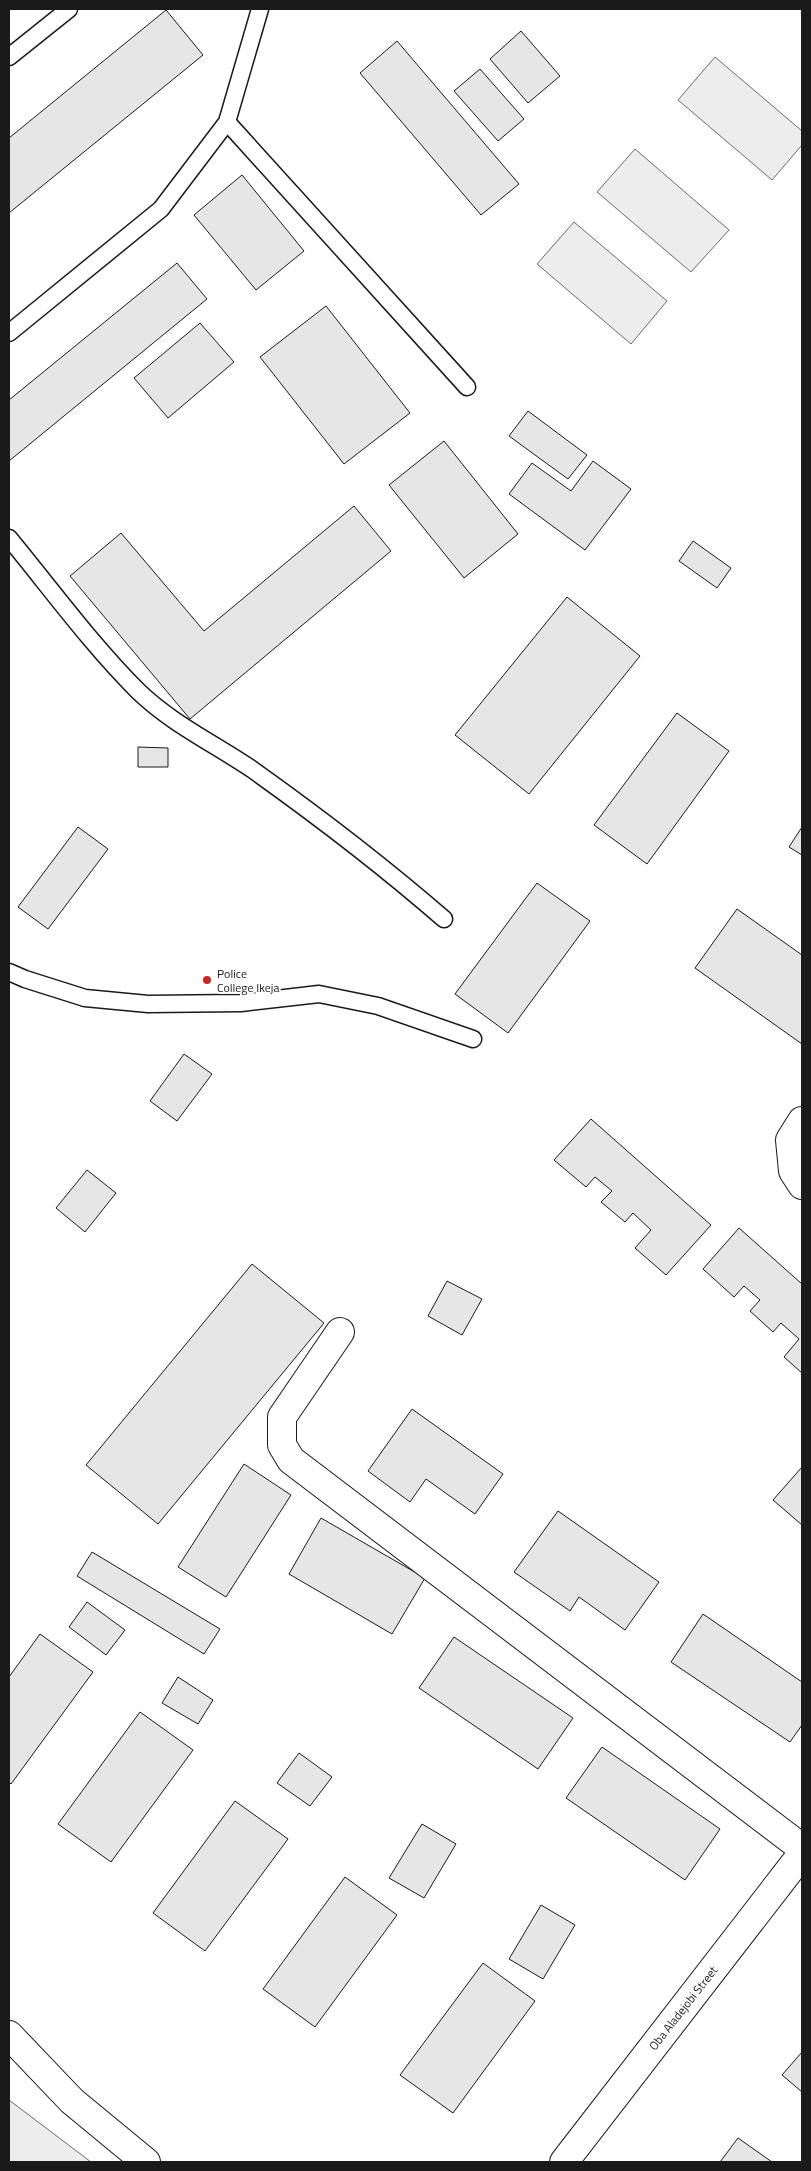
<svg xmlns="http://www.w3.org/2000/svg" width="811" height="2171" viewBox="0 0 811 2171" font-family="'Titillium Web',sans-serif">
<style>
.built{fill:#ededed;stroke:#6a6a6a}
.building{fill:#e6e6e6;stroke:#1a1a1a}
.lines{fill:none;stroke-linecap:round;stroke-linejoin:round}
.service-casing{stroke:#1a1a1a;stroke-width:19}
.minor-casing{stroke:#1a1a1a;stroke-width:30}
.tertiary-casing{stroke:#1a1a1a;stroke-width:30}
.service{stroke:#fff;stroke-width:16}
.minor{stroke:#fff;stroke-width:28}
.tertiary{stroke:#fff;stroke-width:28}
.poi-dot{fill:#c62828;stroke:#fff;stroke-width:2}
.labels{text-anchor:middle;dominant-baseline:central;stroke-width:4;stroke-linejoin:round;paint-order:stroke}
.poi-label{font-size:12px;fill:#1a1a1a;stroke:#fff;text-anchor:start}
.street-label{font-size:12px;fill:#1a1a1a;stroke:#fff}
</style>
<rect width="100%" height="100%" fill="#fff"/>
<path class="built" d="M715,57L802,131V145L772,180L678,100Z
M635,149L729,230L691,272L597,192Z
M574,222L667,301L631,344L537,264Z
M9,2100L91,2162H9Z"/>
<path class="building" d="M166,10L203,55L9,213V138Z
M521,31L560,76L528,103L490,59Z
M397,41L519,184L481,215L360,73Z
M480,69L524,119L498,141L454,91Z
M242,175L304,251L256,290L194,215Z
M177,263L207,299L9,461V400Z
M326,306L410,413L344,464L260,357Z
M200,323L234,362L168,418L134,378Z
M528,411L587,455L568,479L509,436Z
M444,441L518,534L464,578L389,485Z
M593,461L631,489L585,550L509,494L532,463L571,491Z
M354,506L391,551L190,719L70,576L121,533L204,631Z
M693,541L731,568L717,588L679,561Z
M567,597L640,656L529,794L455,735Z
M677,713L729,751L647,864L594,825Z
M138,747L168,748V767H138Z
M78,827L108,849L48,929L18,907Z
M802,827V855L789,847Z
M537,883L590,921L508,1033L455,994Z
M737,909L802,955V1044L695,968Z
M184,1054L212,1074L177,1121L150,1101Z
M591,1119L711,1225L666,1275L635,1248L651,1230L633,1213L625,1222L601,1202L612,1191L595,1177L586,1187L554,1160Z
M87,1170L116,1193L85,1232L56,1208Z
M739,1228L802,1284V1373L784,1357L799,1339L781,1323L773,1332L750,1311L760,1300L744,1286L734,1297L703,1269Z
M252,1264L324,1323L158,1524L86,1465Z
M447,1281L482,1299L462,1335L428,1316Z
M412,1409L503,1474L475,1514L426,1479L410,1502L368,1471Z
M244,1464L291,1495L226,1597L178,1567Z
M802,1467V1525L773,1500Z
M558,1511L659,1582L625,1630L579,1597L570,1611L514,1572Z
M321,1518L425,1578L392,1634L289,1574Z
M92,1552L220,1629L204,1654L77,1576Z
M87,1602L125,1630L106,1655L69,1627Z
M703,1614L802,1682V1725L790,1742L671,1662Z
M40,1634L93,1672L11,1784L9,1782V1677Z
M454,1637L573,1718L538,1769L419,1688Z
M178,1677L213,1700L198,1724L162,1703Z
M140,1712L193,1750L111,1862L58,1824Z
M602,1747L720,1829L685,1880L566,1798Z
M299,1753L332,1777L310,1806L277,1783Z
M235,1801L288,1839L205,1951L153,1913Z
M422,1824L456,1844L424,1898L389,1878Z
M345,1877L397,1915L315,2027L263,1989Z
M541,1905L575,1925L543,1979L509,1959Z
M483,1963L535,2001L453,2113L400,2075Z
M802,2052V2092L782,2075Z
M738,2138L772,2162H720Z"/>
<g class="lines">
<g class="service-casing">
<path id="service" d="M9,57L69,9
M227,122L467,387
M9,333L161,209L227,122L260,9
M9,538C51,589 91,644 138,691C172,724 215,744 253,770C319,817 383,866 444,919
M9,972L25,979L85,998L148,1004L241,1003L319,994L378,1006L473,1039"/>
</g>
<g class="minor-casing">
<path id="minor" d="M802,1121L790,1140L793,1171L802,1185
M340,1332L282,1417V1445L291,1460L802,1848
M564,2162L802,1854"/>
</g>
<g class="tertiary-casing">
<path id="tertiary" d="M9,2035L72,2101L146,2162"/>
</g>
<use href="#service" class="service"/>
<use href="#minor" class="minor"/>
<use href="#tertiary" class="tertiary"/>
</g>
<circle class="poi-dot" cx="207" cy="980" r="5"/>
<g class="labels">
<g class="poi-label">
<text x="217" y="973">Police<tspan x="217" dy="14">College Ikeja</tspan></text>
</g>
<g class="street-label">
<text transform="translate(683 2008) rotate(-52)">Oba Aladejobi Street</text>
</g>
</g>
<rect width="811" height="2171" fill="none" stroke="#1a1a1a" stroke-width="20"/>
</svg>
